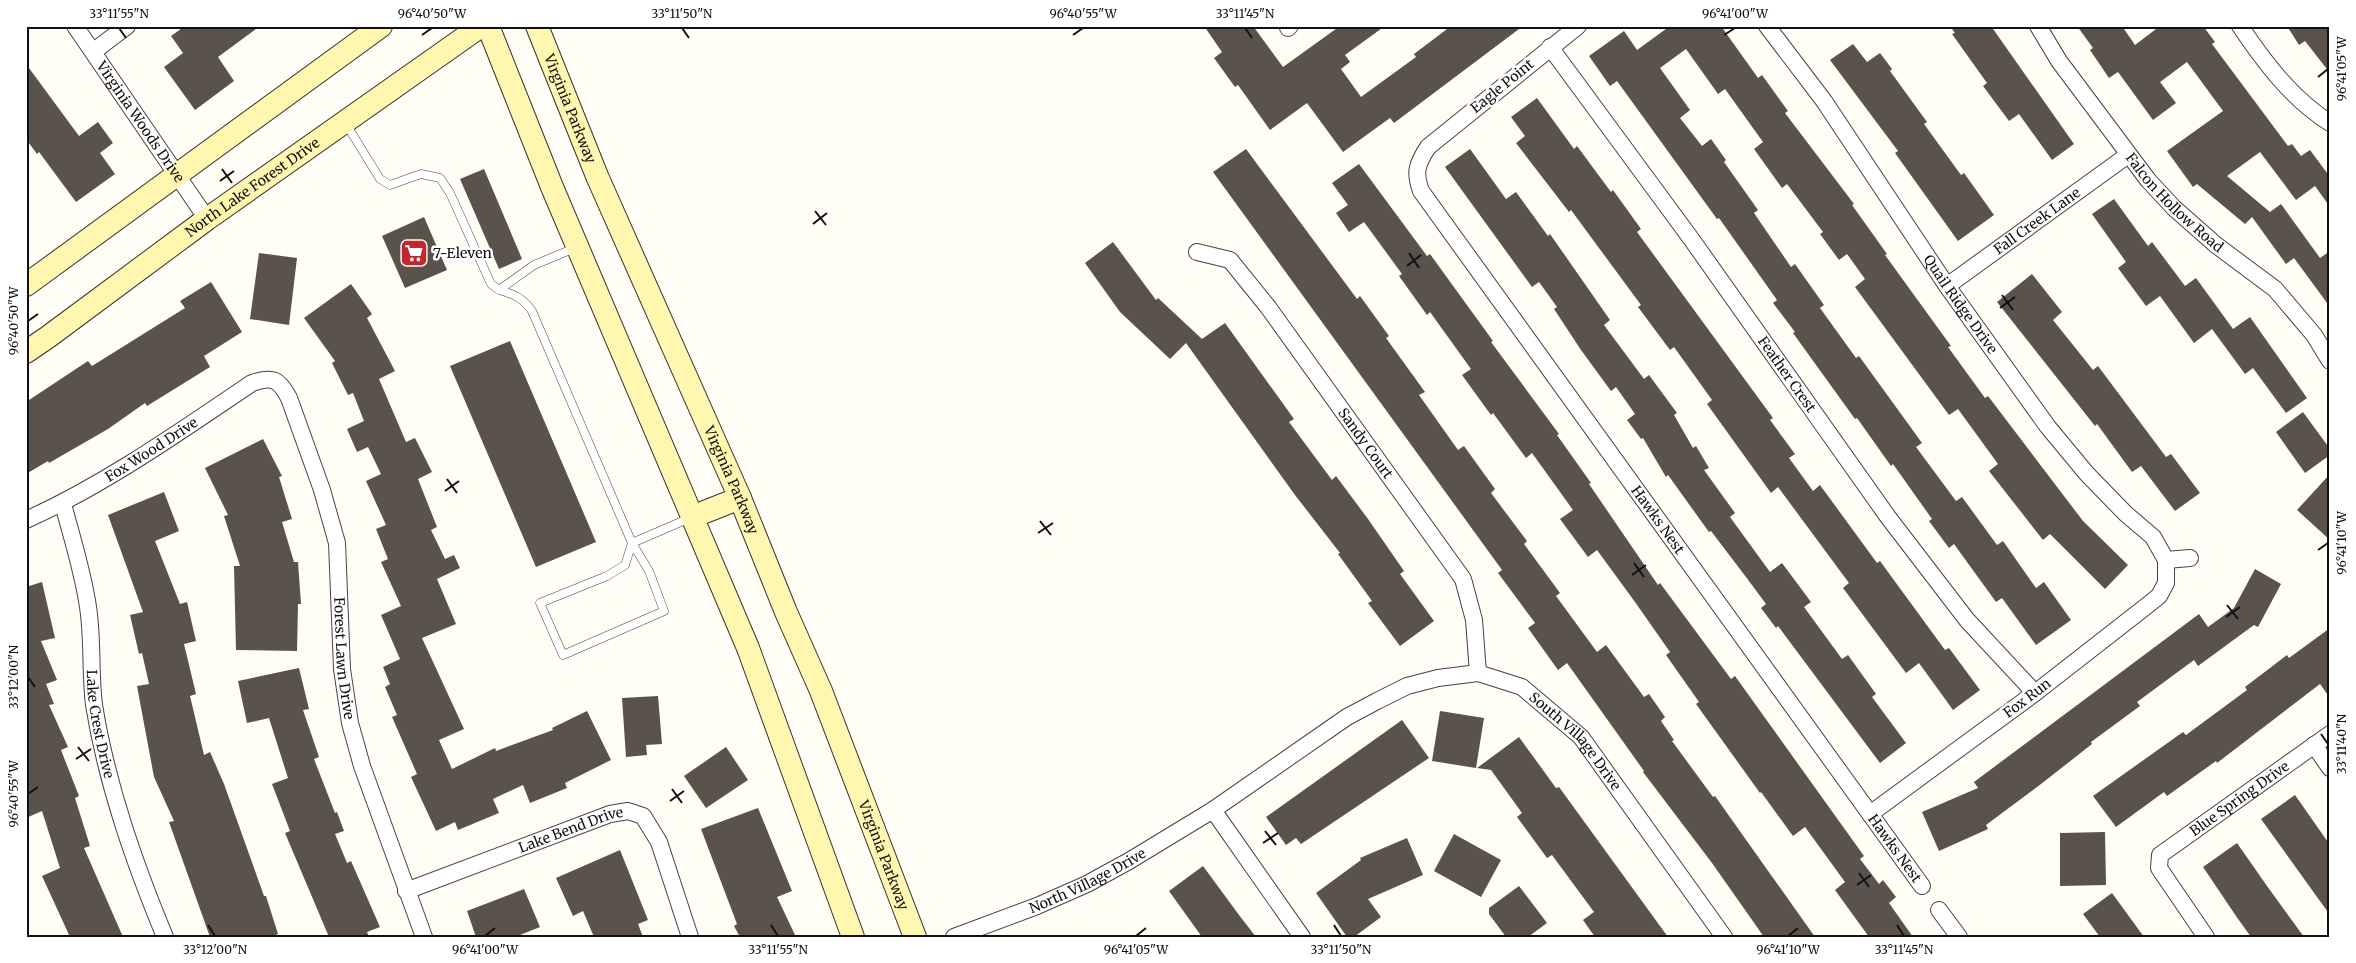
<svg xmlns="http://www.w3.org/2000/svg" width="2356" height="963" viewBox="0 0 2356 963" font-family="Merriweather,serif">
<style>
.building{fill:#5a524d}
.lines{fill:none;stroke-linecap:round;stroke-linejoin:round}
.service-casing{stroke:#444;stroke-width:9}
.minor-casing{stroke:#444;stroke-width:18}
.secondary-casing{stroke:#333;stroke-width:24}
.service{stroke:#fff;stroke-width:8}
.minor{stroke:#fff;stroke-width:16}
.secondary{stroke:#fff6b0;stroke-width:22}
.ticks{fill:none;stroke:#111;stroke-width:2}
.labels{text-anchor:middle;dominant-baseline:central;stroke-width:5;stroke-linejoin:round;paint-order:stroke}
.street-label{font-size:14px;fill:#111;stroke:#fff}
.poi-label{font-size:14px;fill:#111;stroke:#fff;text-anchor:start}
.neatline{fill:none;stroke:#111;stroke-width:2}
.ticks-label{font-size:12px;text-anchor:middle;fill:#111}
</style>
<rect width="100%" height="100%" fill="#fffdf5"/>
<path class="building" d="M185,26H260L218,57L234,81L195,110L164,67L183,53L171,36Z
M1204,26H1253L1283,67L1340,26H1385L1345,55L1350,62L1341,69L1361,97L1416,57L1414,54L1451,26H1523L1394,123L1390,118L1343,152L1307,103L1270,130L1238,85L1235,87L1214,58L1222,52Z
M1670,26H1721L1758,78L1762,75L1788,111L1785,113L1854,204L1852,205L1887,254L1885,255L1951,346L1948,347L1985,398L1988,396L2083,521L2128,565L2105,589L2050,534L2043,540L1989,471L1998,464L1958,409L1949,415L1855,287L1865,279L1847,254L1839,260L1820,234L1823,232L1787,184L1782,188L1754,149L1763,142L1725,89L1718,94L1686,49L1660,68L1690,110L1680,118L1702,146L1711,139L1726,160L1724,162L1758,210L1754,213L1791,267L1795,264L1824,305L1820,308L1856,358L1859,356L1922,443L1916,447L1956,501L1962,497L1997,545L2003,541L2036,588L2044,582L2071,620L2036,645L2002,598L1996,602L1954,544L1949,548L1929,521L1932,519L1893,464L1891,466L1857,418L1855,419L1793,333L1795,332L1773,303L1777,300L1719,218L1717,219L1617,81L1610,86L1589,56L1624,31L1637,50Z
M1950,26H1991L2074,144L2052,160L2019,114L2009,121L1983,86L1987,83L1952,34L1955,33Z
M2077,26H2122L2135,45L2160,26H2203L2215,42L2212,44L2288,146L2292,144L2301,156L2310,150L2330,177V207L2315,186L2296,200L2260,152L2227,176L2270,212L2281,204L2320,258L2330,251V307L2294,258L2286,264L2252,217L2245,224L2197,184L2193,187L2167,151L2223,111L2187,62L2160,82L2176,103L2153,120L2118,72L2109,78L2090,50L2093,48Z
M2287,26H2330V73L2305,41L2299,45Z
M1853,44L1867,62L1880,53L1892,69L1890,71L1927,122L1924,124L1961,175L1964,173L1994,215L1958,241L1895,153L1898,151L1830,60Z
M26,64L79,136L98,122L113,143L100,153L115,174L76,202L39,152L37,154L26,139Z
M1537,98L1574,149L1577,146L1611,192L1613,190L1641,229L1637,232L1773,418L1770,420L1795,454L1789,458L1813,491L1820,485L1877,563L1880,561L1945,650L1949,648L1980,690L1953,710L1919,663L1906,673L1843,588L1849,583L1778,487L1771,493L1707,404L1712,400L1674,347L1670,350L1638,307L1641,305L1571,210L1569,212L1516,143L1525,136L1511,117Z
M1246,149L1357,299L1360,296L1389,336L1386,338L1425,392L1419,395L1458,450L1464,446L1495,489L1491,493L1527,541L1524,544L1560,593L1556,596L1597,652L1606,645L1644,697L1649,694L1665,717L1661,721L1674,740L1672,741L1713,797L1715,796L1815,937H1764L1712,863L1643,772L1644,771L1567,663L1558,670L1528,628L1535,623L1498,573L1502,570L1213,172Z
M1470,149L1506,199L1516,192L1548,236L1550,234L1610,320L1604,325L1644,379L1649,375L1677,413L1674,415L1693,448L1696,446L1709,468L1704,470L1735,513L1730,517L1770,572L1782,563L1811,602L1804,607L1842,659L1848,655L1876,694L1872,697L1906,743L1880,763L1778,626L1776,628L1761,608L1766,604L1746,577L1711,531L1709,532L1668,475L1666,477L1643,438L1641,439L1627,420L1635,414L1616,387L1611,391L1581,350L1554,309L1557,307L1539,282L1532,287L1445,167Z
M1359,164L1427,256L1430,254L1493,341L1491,342L1559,434L1557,435L1591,483L1589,484L1658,585L1660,583L1731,679L1735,676L1864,856L1860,859L1879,884L1883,880L1896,897L1889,903L1913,937H1869L1835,890L1845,882L1805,827L1793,836L1761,792L1760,793L1696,704L1699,702L1666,655L1670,652L1635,602L1597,550L1588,557L1560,519L1573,510L1532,453L1526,458L1493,413L1491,415L1462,375L1471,369L1430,312L1427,315L1399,276L1402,274L1364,222L1349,232L1336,213L1348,205L1332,183Z
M484,169L522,259L499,269L460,179Z
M2114,199L2148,246L2152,242L2185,286L2196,278L2233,329L2250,317L2307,398L2286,413L2253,368L2245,374L2212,329L2194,343L2160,296L2146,306L2118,268L2126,262L2092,214Z
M424,217L447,270L405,288L382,236Z
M1113,242L1156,300L1158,298L1202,339L1225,323L1294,419L1289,422L1332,480L1336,476L1368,519L1404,571L1400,574L1434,621L1400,646L1368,603L1372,601L1338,554L1340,553L1295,495L1186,343L1170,359L1120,312L1085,263Z
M259,253L297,258L289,325L250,319Z
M2032,274L2062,312L2053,320L2093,370L2098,366L2166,457L2171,454L2200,493L2175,511L2141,466L2132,472L2097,424L2095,426L1997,302Z
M211,282L242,332L204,356L210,367L147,406L145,403L108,429L49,463L48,461L26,474V402L88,361L92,366L185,308L180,301Z
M351,284L372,314L367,318L395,371L379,379L406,442L415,438L432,472L418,479L437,527L431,530L445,559L454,555L460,568L437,579L456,624L422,638L464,729L439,740L452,769L495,748L496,751L553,730L552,728L587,711L611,760L565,783L567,788L530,803L523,785L493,799L499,813L458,830L455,822L436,831L411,777L417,774L392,717L397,715L385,687L390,684L383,667L400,659L381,615L401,606L381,562L388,559L376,529L386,525L366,481L381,474L368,447L357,452L347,429L364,421L353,393L348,395L332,363L335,361L304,318Z
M510,341L596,542L536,567L450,366Z
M2303,412L2330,449V455L2305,473L2276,432Z
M263,439L282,476L279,477L292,519L282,522L294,562H298L301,604H298L297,651L236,650L234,566H240L224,516L228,515L205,468Z
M2330,474V540L2297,510Z
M164,492L179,531L155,541L180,604L187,602L196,641L184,644L196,694L190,696L204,755L210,752L224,784L264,896H266L278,934L270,937H210L169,822L174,821L154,777L137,686L149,684L142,653L139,654L130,615L143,612L108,515Z
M2255,569L2281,584L2258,627L2254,625L2198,666L2194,660L2137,702L2140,706L2091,742L2092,744L2041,784L1986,825L1988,829L1939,851L1922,812L1978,788L1974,782L2199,614L2208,627L2234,608Z
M42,582L55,638L41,641L57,680L46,684L54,704L49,705L68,747L61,750L79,796L75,798L90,846L84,848L123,937H70L42,876L60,868L42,811L26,818V587Z
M2330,628V698L2320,684L2217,763L2216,761L2167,796L2164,792L2116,827L2093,796L2183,732L2186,735L2247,690L2245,687L2287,655L2289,658Z
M299,668L309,709L303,710L319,757L314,759L335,813L337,812L344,831L335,834L347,863L351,861L380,927L367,932L369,937H329L285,833L290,831L272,784L288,778L269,718L247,723L238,681Z
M658,696L662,744L646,745L647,755L626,757L622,698Z
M1440,711L1484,718L1476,768L1432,761Z
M1402,720L1429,758L1301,844L1296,838L1286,845L1266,817Z
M1519,737L1556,788L1559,787L1668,937H1595L1583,920L1594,912L1552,855L1547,858L1517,817L1522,813L1491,770L1477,768Z
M726,747L748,780L706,808L684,776Z
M2295,795L2330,845V915L2261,819Z
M758,808L792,891L777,897L796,937H740L734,926L737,924L701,829Z
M2105,832L2106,885L2060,886V833Z
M1454,834L1501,860L1481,897L1434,871Z
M1407,838L1423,875L1368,899L1381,917L1354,937H1347L1316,893L1361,860L1360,858Z
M2237,843L2267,886L2304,937H2251L2236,916L2203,867Z
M620,850L648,920L638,924L643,937H594L583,911L573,916L556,878Z
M1203,866L1239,915L1256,937H1202L1169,891Z
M1519,886L1547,923L1528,937H1506L1489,914V908Z
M524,889L540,927L515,937H476L467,911Z
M2112,893L2144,937H2100L2083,914Z"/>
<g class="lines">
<g class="service-casing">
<path id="service" d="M346,124L380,179L390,185L421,174L440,178L450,193L491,284L499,290L534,265L575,248
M499,290C514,294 524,299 532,311L632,543L649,571L664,611L563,655L540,603L607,576L625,565L632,543
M632,543L690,518"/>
</g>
<g class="minor-casing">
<g id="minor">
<path id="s1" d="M75,26L207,219"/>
<path id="s2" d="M1578,26L1428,147C1417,164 1414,172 1421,191L1922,886"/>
<path id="s3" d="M1767,26L1824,101L1947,286L2048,427L2087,474L2126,514L2153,537L2166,560V583L2159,596L2144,608L2035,693L1870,814"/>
<path id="s4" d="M2038,26L2059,61L2148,180L2174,208L2216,245L2275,289L2314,335L2330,361"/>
<path d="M2240,26C2265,63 2292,99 2330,123"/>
<path d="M1288,28L1290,26"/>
<path id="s5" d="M1550,47L1692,240L1888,517L1967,620L2035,693"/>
<path d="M94,51L127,26"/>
<path id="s6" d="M1197,252L1230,260L1268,307L1463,579L1474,620L1478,673"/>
<path id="s7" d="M1947,286L2128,155"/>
<path id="s8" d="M63,504C72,538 83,572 88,607C93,639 90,673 94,705C107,785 134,862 165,937"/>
<path id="s9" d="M26,520C106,484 179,432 252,383C273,376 279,379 289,398L322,490L337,543L342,669L350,723L362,766L424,937"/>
<path d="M2166,560L2190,558"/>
<path d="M2314,745L2330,768"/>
<path d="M1213,810L1302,937"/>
<path id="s10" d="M406,891L610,814L628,811L643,816L659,842L690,937"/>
<path d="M1939,910L1959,937"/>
<path id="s11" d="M954,937L1037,906L1087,884L1129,861L1213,810L1347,717L1377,701L1407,686L1438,678L1478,673L1522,687L1581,737L1724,937"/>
<path id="s12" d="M2206,937L2159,868L2160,855L2330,734"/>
</g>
</g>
<g class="secondary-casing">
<g id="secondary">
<path d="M488,26L552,187L748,648L853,937"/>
<path id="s13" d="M537,26L597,176L740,498L786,612L821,691L915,937"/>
<path d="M26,285L381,26"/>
<path id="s14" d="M26,352L48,337L207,219L481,26"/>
<path d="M692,517L740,498"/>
</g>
</g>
<use href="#service" class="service"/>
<use href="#minor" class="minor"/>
<use href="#secondary" class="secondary"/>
</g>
<path class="ticks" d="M119,28L126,38M682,28L689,38M1245,28L1252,38M422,35L432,28M1073,35L1083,28M1724,35L1735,28M2318,77L2328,69M222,169L232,183M220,181L234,171M815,211L826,225M813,224L827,213M1409,253L1419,268M1407,266L1421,255M2002,295L2013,310M2000,308L2015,297M28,321L38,314M447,479L457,493M445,491L459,481M1040,521L1051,535M1038,533L1053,523M2318,550L2328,543M1634,563L1644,577M1632,575L1646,565M2227,605L2238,619M2226,617L2240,607M28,677L35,687M2321,734L2328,744M78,747L89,761M76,759L91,749M672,789L682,803M28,794L38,787M670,801L684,791M1265,831L1276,845M1263,843L1278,833M1859,873L1869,887M1857,885L1871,875M208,925L215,936M771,925L778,936M1334,925L1341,936M1897,925L1904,936M485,936L495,928M1136,936L1146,928M1788,936L1798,928"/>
<defs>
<g id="supermarket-square" transform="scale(1.4375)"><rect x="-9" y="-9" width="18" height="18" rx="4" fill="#c4262e" stroke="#fff"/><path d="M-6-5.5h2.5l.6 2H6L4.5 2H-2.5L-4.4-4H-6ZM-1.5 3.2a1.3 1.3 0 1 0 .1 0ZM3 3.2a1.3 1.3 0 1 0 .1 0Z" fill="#fff"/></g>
</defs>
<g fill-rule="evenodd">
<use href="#supermarket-square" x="414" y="253"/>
</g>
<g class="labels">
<g class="street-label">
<text transform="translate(1502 86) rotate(-39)">Eagle Point</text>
<text stroke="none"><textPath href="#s13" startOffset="89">Virginia Parkway</textPath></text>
<text stroke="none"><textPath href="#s1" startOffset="116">Virginia Woods Drive</textPath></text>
<text stroke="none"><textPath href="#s14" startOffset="280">North Lake Forest Drive</textPath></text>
<text stroke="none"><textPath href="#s4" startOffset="224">Falcon Hollow Road</textPath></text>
<text stroke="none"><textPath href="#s7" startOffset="111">Fall Creek Lane</textPath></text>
<text stroke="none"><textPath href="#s3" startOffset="339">Quail Ridge Drive</textPath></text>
<text stroke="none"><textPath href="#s5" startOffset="404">Feather Crest</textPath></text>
<text stroke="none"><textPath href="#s6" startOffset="262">Sandy Court</textPath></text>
<text stroke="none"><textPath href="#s9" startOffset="144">Fox Wood Drive</textPath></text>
<text stroke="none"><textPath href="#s13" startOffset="494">Virginia Parkway</textPath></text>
<text stroke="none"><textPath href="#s2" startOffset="645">Hawks Nest</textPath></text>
<text stroke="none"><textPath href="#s9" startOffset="579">Forest Lawn Drive</textPath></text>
<text transform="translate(2027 698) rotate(-37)">Fox Run</text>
<text stroke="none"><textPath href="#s8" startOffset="224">Lake Crest Drive</textPath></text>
<text stroke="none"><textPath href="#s11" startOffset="715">South Village Drive</textPath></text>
<text stroke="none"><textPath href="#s12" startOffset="194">Blue Spring Drive</textPath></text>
<text stroke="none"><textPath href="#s10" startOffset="176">Lake Bend Drive</textPath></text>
<text stroke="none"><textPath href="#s2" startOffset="1050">Hawks Nest</textPath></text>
<text stroke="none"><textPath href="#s13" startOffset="899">Virginia Parkway</textPath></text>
<text stroke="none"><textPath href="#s11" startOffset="145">North Village Drive</textPath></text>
</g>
<g class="poi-label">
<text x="433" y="253">7-Eleven</text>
</g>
</g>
<rect width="2356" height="963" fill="none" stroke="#ffffff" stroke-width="55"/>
<rect x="28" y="28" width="2300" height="908" class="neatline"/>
<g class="ticks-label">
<text x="119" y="18">33°11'55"N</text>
<text x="432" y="18">96°40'50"W</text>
<text x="682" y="18">33°11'50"N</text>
<text x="1083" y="18">96°40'55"W</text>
<text x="1245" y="18">33°11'45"N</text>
<text x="1735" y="18">96°41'00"W</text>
<text transform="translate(2342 69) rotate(-90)" y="4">96°41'05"W</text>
<text transform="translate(14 321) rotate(-90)" y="4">96°40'50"W</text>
<text transform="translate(2342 543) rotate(-90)" y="4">96°41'10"W</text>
<text transform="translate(14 677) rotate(-90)" y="4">33°12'00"N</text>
<text transform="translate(2342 744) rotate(-90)" y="4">33°11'40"N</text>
<text transform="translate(14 794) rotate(-90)" y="4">96°40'55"W</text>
<text x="215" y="954">33°12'00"N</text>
<text x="485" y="954">96°41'00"W</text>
<text x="778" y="954">33°11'55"N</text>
<text x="1136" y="954">96°41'05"W</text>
<text x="1341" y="954">33°11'50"N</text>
<text x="1788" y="954">96°41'10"W</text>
<text x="1904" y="954">33°11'45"N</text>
</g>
</svg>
